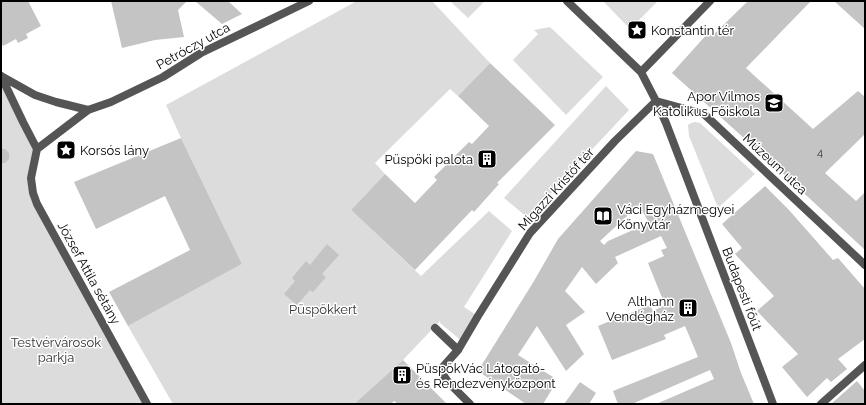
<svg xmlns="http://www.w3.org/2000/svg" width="866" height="405" viewBox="0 0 866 405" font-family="Raleway,sans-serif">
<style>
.green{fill:#dcdcdc}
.building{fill:#c4c4c4;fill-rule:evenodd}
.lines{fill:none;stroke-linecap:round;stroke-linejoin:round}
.service{stroke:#555;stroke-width:8}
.minor{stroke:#555;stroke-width:8}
.labels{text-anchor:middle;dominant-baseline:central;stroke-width:3;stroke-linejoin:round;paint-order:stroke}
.number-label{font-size:11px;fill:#313131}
.poi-label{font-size:13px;fill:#000;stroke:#fff;text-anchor:start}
.street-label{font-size:13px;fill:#000;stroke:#fff}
.park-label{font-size:13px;fill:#333;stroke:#fff}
</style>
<rect width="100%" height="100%" fill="#fff"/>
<path class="green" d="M357,1H432L490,63L458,96L450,89L375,163L385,174L351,210L421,276L489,211L512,231L464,307L478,316L463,342L440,323V321L403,360L354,404H173L128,326L242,264L181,138L166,105Z
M450,1H485L468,18Z
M603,1H658L630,29Z
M550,27L603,77L566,115L513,60L538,34L534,30Z
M1,76L37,149L33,193L147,404H1Z
M606,86L629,110L528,218L504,198Z
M695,122L700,123L755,174L718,208L689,136L688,125L691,123Z"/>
<path class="building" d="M1,1H28L41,26L26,34L28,38L18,43L16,39L3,46L1,42Z
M111,1H187L178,10L184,37L155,40L122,48Z
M195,1H228L242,14L222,24Z
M748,1H811L746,68L813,129L858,91L865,97V134L825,173L856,201L865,192V250L778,169L672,73L708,33L712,36Z
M834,1H865V29Z
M490,63L555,125L497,183L499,184L474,212L472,210L415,270L351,210L385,174L415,203L437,180L434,177L469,142L472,144L489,126L458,96Z
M181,138L242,264L128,326L109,292L190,250L165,196L96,229L74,182Z
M1,149H5L9,153V159L5,163H1Z
M636,151L653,154L731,343L741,373L754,404H656L714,379L710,370L632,404H618L613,391L698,357L685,326L664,335L666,339L612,360L598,326L650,305L653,311L665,305L648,263L664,256L661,250L667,248L661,236L615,257L618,263L596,284L582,267L565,291L585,312L566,325L584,354L566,371L537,326L518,355L553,377L549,384L554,386L543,404H526L478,371L534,281L558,239ZM639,205L649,223L608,241L604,245L600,241Z
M765,186L789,210L833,260L838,258L865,289V339L838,359L847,369L831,382L827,378L807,397L782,367L798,354L757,311L774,296L735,254L742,248L722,224Z
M327,244L339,255L322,274L326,277L313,292L310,290L297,305L284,294L295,281L292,278L306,261L310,265Z
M403,360L447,404H398L394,401L391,404H354Z
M857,381L865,391V404H831Z
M580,382L596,393L589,404H564Z"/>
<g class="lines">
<path class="service" d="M435,328L458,350"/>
<path class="minor" d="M567,1L641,72L656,101L666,123L773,404
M641,72L710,1
M1,76L35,95L56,102L88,110
M1,76L23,122L37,149
M37,149L88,110L111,102L163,77L201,53L309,1
M37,149L31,178L33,193L37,204L147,404
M470,404L449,383L444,376L442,368L458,350L478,316L530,233L615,141L656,101L704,114L865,265
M821,404L865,365"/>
</g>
<defs>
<g id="sight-square" transform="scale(1)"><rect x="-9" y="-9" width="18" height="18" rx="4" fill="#000" stroke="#fff"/><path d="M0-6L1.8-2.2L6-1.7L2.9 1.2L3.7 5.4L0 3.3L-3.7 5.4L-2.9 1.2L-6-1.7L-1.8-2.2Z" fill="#fff"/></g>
<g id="university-square" transform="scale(1)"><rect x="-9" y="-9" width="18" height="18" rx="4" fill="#000" stroke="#fff"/><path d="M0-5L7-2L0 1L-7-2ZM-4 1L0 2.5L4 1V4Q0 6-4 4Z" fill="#fff"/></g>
<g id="building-square" transform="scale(1)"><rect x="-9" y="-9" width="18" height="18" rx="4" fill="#000" stroke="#fff"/><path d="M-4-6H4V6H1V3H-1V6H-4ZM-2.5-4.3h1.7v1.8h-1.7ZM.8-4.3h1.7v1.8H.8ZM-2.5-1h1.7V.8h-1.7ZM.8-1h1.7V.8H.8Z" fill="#fff"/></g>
<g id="library-square" transform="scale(1)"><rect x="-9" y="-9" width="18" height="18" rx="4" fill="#000" stroke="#fff"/><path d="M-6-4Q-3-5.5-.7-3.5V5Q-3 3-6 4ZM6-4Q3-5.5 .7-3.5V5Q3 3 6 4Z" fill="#fff"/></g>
</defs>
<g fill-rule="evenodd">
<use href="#sight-square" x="637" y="30"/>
<use href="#university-square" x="774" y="103"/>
<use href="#sight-square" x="66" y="150"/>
<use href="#building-square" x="487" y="159"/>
<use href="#library-square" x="603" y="216"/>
<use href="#building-square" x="688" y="308"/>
<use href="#building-square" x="402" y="375"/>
</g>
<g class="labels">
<g class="number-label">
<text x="820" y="152">4</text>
</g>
<g class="poi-label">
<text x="651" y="30">Konstantin tér</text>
<text x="760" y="96" text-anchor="end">Apor Vilmos<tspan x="760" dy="15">Katolikus Főiskola</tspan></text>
<text x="80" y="150">Korsós lány</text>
<text x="473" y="159" text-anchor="end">Püspöki palota</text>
<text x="617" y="209">Váci Egyházmegyei<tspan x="617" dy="15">Könyvtár</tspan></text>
<text x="674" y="301" text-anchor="end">Althann<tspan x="674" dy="15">Vendégház</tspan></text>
<text x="416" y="368">PüspökVác Látogató-<tspan x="416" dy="15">és Rendezvényközpont</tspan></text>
</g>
<g class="street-label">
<text transform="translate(193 46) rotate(-29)">Petróczy utca</text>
<text transform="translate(775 164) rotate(43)">Múzeum utca</text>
<text transform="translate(556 189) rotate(-48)">Migazzi Kristóf tér</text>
<text transform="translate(89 273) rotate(61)">József Attila sétány</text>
<text transform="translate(742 289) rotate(69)">Budapesti főút</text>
</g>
<g class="park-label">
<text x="323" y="309">Püspökkert</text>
<text x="56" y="342">Testvérvárosok<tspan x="56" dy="15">parkja</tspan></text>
</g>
</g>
<rect width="866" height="405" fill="none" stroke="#000000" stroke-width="4"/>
</svg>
